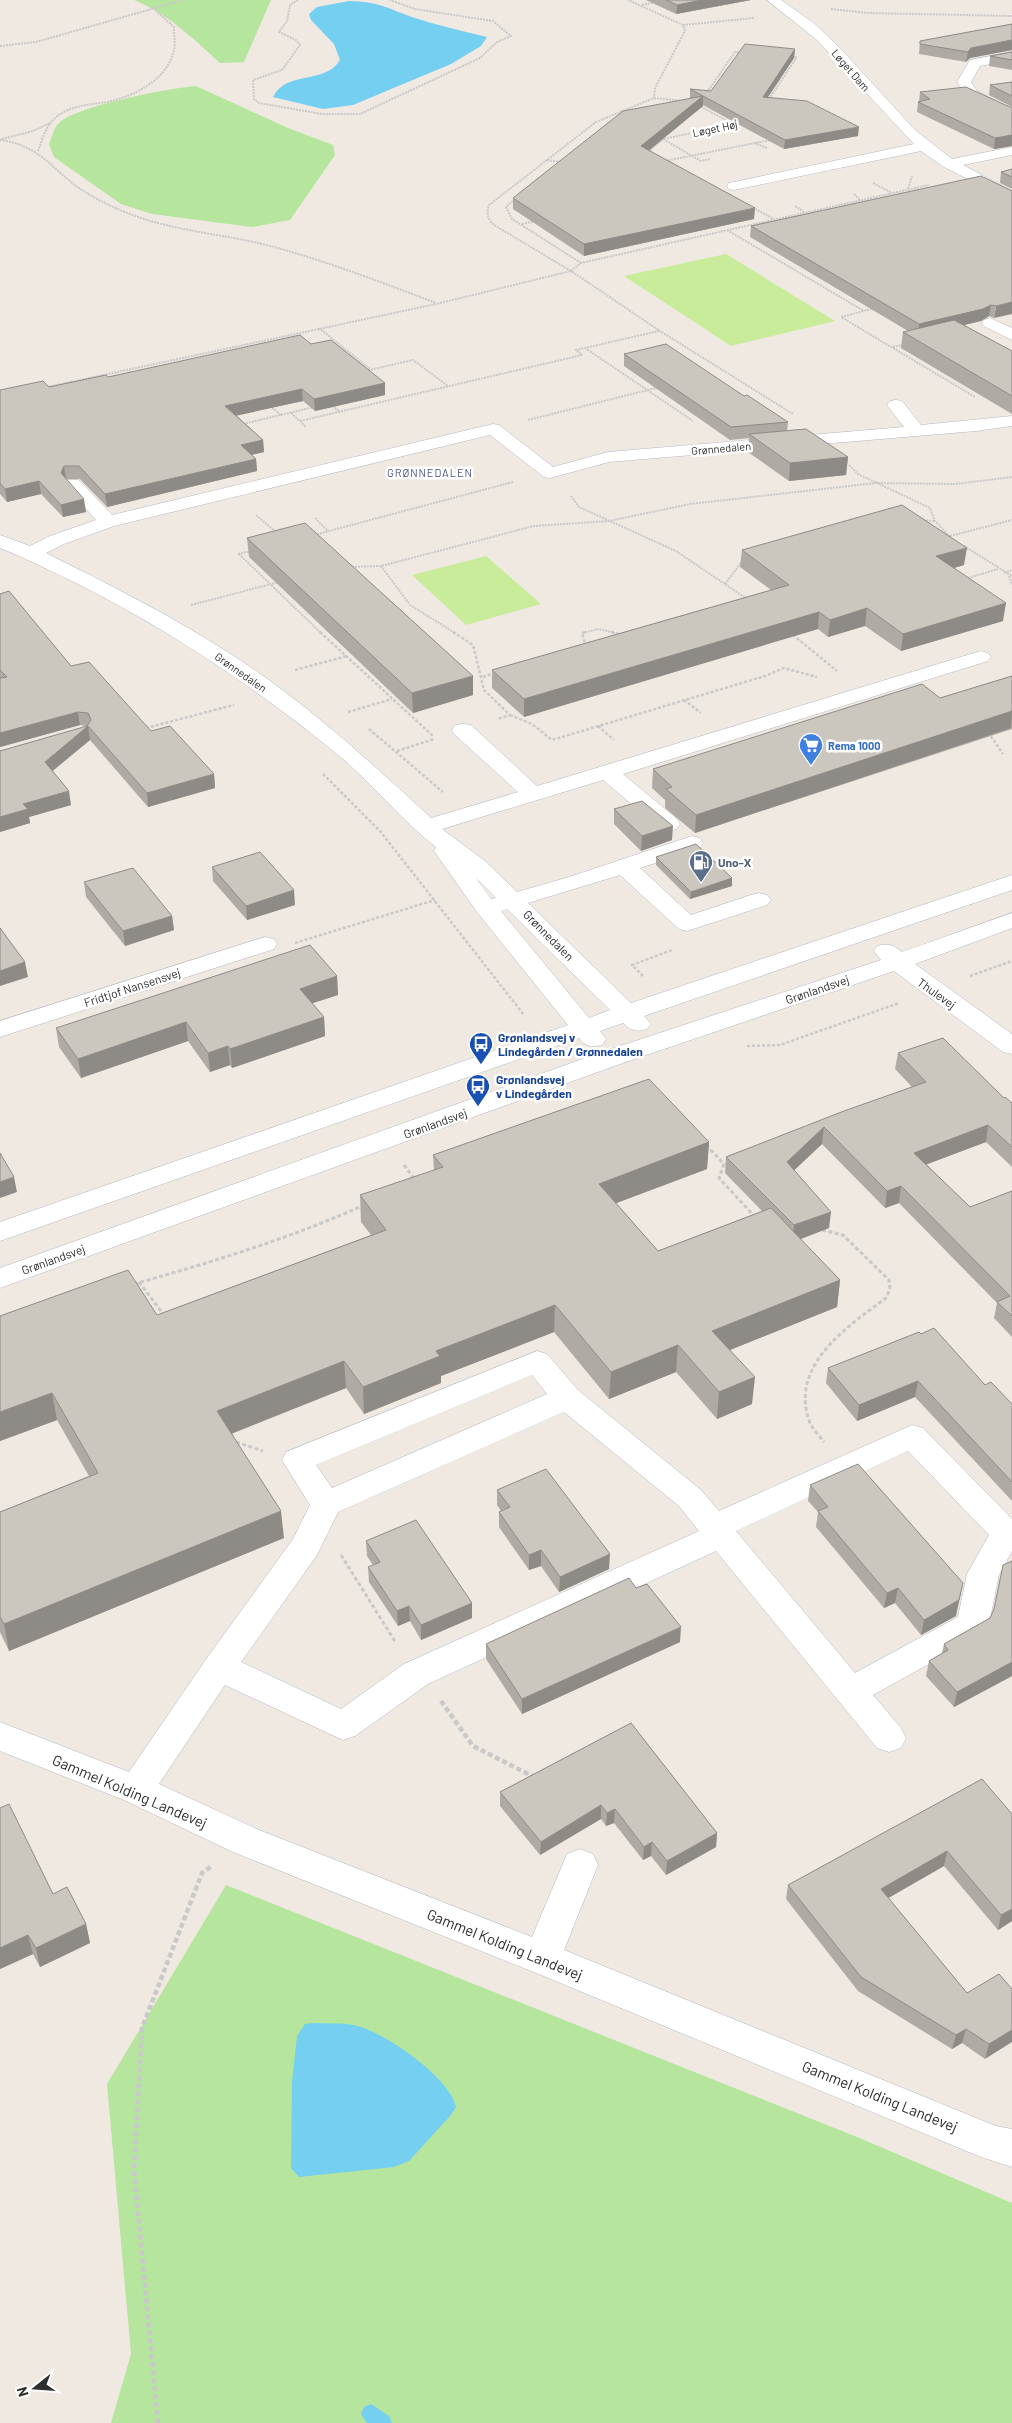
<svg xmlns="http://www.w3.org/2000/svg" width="1012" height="2423" viewBox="0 0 1012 2423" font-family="Barlow,sans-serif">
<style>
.green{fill:#b6e59e}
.pitch{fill:#c9ec9a}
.water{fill:#75cff0}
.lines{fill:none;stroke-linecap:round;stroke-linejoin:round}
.stream{fill:#75cff0;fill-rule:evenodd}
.minor-casing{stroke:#b4b7c1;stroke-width:1}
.path-far3{stroke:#c9c9c9;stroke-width:2;stroke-dasharray:2 1;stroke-linecap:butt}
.path-far2{stroke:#c9c9c9;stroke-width:2.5;stroke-dasharray:3 2;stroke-linecap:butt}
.path-far1{stroke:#c9c9c9;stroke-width:3;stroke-dasharray:4 2.5;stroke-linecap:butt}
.path{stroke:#c9c9c9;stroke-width:4.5;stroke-dasharray:5 3;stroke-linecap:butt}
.minor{fill:#fff;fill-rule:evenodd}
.wall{fill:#afaba4}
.shaded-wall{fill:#8e8b86}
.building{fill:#cbc7bf;stroke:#8e8b86}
.labels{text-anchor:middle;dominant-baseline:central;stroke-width:5;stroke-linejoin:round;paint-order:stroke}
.far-street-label{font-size:11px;fill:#2e2e2e;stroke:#fff}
.far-neighbourhood-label{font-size:11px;letter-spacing:1px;fill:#4d5680;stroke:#fff}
.far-shop-label{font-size:11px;font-weight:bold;fill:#366cbe;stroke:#fff;text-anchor:start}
.service-label{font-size:12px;font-weight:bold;fill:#4e5e75;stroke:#fff;text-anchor:start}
.street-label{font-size:12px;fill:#2e2e2e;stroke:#fff}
.transit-label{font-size:12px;font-weight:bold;fill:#164399;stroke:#fff;text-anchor:start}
.near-street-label{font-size:15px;fill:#2e2e2e;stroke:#fff}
</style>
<rect width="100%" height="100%" fill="#efe9e1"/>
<path class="green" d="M134,0H271L244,62L220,63C195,40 167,13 134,0Z
M196,86L288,128L333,145L335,155L290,220L252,227L152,214L121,204L54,157L49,144C52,138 54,127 59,123C76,106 170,88 196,86Z
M226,1885L857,2137L1012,2203V2423H111L131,2354L107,2084Z"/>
<path class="pitch" d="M726,254L835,321L731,346L624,276Z
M486,556L541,604L466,625L412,575Z"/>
<path class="water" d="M349,1C379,2 385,7 412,17C436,25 462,31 487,37L481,46L451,64L353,105L323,109L273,97C286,70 325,85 340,60L334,44L311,20L309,14L317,7Z
M314,2023C329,2024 348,2022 361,2027C389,2036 450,2078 456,2107L451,2115L409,2161L394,2167L299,2177L291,2168L292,2082L297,2036L305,2024Z"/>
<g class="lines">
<path class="stream" d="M371,2404L389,2416L392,2423H367L361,2414L364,2407Z"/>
<g class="minor-casing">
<path id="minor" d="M767,0H781L815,24L840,48L915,130L952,159L1012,147V155L963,165L1012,191V201L944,167L921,151L734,190L729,189L727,186L729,183L734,182L914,144L817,40Z
M1012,52V60L980,66L971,82L977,91L1012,109V118L967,97L957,82L970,60Z
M990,318L1012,328V340L984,326L982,323L984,320Z
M896,400L902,401L921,425L1012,416V426L976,431L609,462L550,478L544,477L490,435L114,526L64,544L46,553C108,584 170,615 229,653C303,700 367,759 431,818L518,792L455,735L452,730L455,725L463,724L471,725L537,786L974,653L981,651L988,653L991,657L988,661L623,774L677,819L680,824L677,829L669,831L661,829L603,780L442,829L485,861L517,892L569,877L692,836L700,838L703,843L700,848L640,868L691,915L751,895L759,893L767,895L771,900L767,905L687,931L679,929L620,875L528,903L631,1003L1012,875V890L644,1016L651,1024L647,1029C636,1032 631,1031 623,1023L600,1031L606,1039L602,1045C591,1047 586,1047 579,1038L0,1241V1222L568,1025L477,912L434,851L436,847C402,821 375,787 343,759C262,692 176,634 82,586C55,573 28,559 0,548V535L30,546L50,536L96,520L64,484L67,480H79L112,515L493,424L499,425L553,467L608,452L904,427L887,405L890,401ZM476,878L496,898L491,899ZM507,909L610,1010L589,1018L501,911Z
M1012,913V928L915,964L1012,1034V1054L1003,1052L894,971L620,1064L0,1288V1268L602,1052L881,960L874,951L877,946C888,943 894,945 902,952Z
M265,937L274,939L277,944L274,949L0,1037V1021Z
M537,1351L547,1354L578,1390L701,1490L719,1511L912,1425L923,1428L1012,1519V1551L999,1575L989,1624L985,1633L873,1695L901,1728L906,1738L901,1748L889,1752L877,1748L716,1551L428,1684L355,1736L343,1740L225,1685L159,1784L259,1830L532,1937L567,1854L580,1849L593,1854L598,1865L564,1950L996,2126L1012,2129V2167L981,2157L529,1970L233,1852L124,1800L0,1751V1722L129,1772L207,1658L293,1539L310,1505L282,1460L286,1452ZM532,1375L547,1394L332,1488L316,1465ZM564,1412L679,1506L699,1531L404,1664L341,1709L241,1662L317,1555L338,1512ZM908,1451L989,1535L967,1574L958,1617L855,1673L736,1531Z"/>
</g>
<path class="path-far3" d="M298,0L290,5L287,21L279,32L296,40L300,45L282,70L253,80L254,99L259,103L322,114H360L480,58L497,42L511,36L493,21L415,9L390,0
M642,5L655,2
M831,9L868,13L1012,16
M683,25L754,18
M0,46L36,42L183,0
M705,95L735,52L742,53
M654,98L683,101
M769,99L797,57H790
M698,105L735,125
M2,139L33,131L50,123
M663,139L701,161L710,159
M0,140C37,145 49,165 76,186C93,198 112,207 130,214C176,232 227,234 274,247C329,262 383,283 436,303
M754,143L767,148
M38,151C42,141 45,128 53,120C68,105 88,105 107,102C132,97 165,81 173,54C176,46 174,36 174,27L155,10L157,7
M648,152L663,139L741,123
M547,160L561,162
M665,161L770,140
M873,183L892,193
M908,189L912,176
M854,194L860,200
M515,199L506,207L512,219L581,263
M795,206L804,212
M755,209L774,219
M522,224L536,221
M727,230L864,311
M875,308L841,317L975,397
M319,328L370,369
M893,347L906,344
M585,348L693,421
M365,371L413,360L448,386
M47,387L436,304L571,271L494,225C488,219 486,214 489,205L596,122L654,98L655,88L685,31L683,25L628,0
M330,404L340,412
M270,406L281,415
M291,413L306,427
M793,414L660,331L571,271L581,263L929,185
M528,420L660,387
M300,421L582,355L576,350L659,331
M243,424L314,407
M849,465L858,474L930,508L935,521L950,537
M571,496L579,507L676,551L747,599
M256,515L278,534
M315,518L328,531
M920,520L935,521
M314,535L513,482
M950,536L1012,520
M964,546L1012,576
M238,554L252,551
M239,554L321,633
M381,566L410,605L455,633
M349,567L381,566L534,526L609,521L690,504L876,483L955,484L1012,477
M1004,573L1012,570
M1009,576L1012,585
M965,579L998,569
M725,584L743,560
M191,605L279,582
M582,633L599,629L615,633"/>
<path class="path-far2" d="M320,632L433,736
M453,632L473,645L484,690L510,715L497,719
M611,632L622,635
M793,635L837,671
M586,647L582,633L586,632
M295,670L347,656
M483,677L494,673
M684,700L701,713
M348,712L392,699
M510,715L532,724L552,740L765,676L784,668L817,677
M598,726L614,740
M146,728L234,705
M369,729L443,792
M988,732L1003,754
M397,751L434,739
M323,774L380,831L524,1015
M295,943L435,900
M643,976L632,965L672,950
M970,976L1012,961
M747,1046L780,1045L899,1003"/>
<path class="path-far1" d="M706,1145L724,1164L719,1178L755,1217
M404,1165L415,1180
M822,1230L843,1235L889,1280L890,1289L886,1298C847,1327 788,1366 810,1423C813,1430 820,1436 824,1442
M139,1282L164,1315
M134,1284C212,1262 288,1239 362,1206
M236,1442L263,1451
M341,1555L396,1643"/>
<path class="path" d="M441,1701L473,1746L534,1777
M158,2423L134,2170L142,2028L202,1873L212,1866"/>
<use href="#minor" class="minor"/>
</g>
<path class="wall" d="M646,0H751L676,14Z
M1012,24V50L970,58L966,62L919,54L920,41Z
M795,49L794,58L768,97L858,136L784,149L703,105V106L649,150L754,219L584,256L513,209V198L690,98V89L711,91Z
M1012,52V70L989,66L990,56Z
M1012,82V107L989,95L990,85Z
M920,92L1012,109V146L994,149L917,112L918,102H919Z
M1012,169V189L1000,183L1001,172Z
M1012,191L994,318L989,316L981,321L964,325L1012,351V414L901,348L903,332L908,331L750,237L751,226Z
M311,344L385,383V395L315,411L303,401L236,415L263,440L264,452L252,455L256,459L257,471L107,507L80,479H66L86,512L63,517L41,494L7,502L0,494V390L49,387Z
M624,354L744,396L788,422L787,431L848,457L846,475L789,481L748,452L749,438L730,440L624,366Z
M247,538L473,695L413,713L249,557Z
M742,550L964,565L953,568L1003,621L901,651L865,626L828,637L818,629L524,717L492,688V670L771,590L740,567Z
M0,594L71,666L151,731L214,774L215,788L148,807L90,740L53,771L71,805L29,817L30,823L0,832L86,726L80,725L0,747Z
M1012,676V729L695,833L665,808V800L652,788L653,769L940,698Z
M614,809L672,840L641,851L614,824Z
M656,857L732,878V886L690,899L656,865Z
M212,867L295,905L247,920L213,881Z
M84,882L172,916L174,930L125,946L86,897Z
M337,976L338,995L312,1003L324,1017L325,1036L232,1068L230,1065L210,1072L188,1041L81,1078L59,1047L56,1028Z
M898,1053L1004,1098L1012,1103V1167L986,1142L926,1164L970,1207L1012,1191V1337L994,1318L997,1303L899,1203L885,1208L822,1144L794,1170L829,1228L800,1239L840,1280L837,1307L730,1350L752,1404L717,1419L676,1372L609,1399L554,1332L441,1376V1383L364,1414L346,1388L232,1433L284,1538L9,1651L0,1632V1512L89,1476L57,1420L0,1441V1316L157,1315L371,1235L361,1222L360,1195L434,1171L433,1155L709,1142L707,1169L616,1203L658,1251L762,1211L725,1173L726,1157L912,1087L895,1069Z
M828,1368L985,1385L1012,1404V1501L915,1397L857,1421L826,1383Z
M810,1485L956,1616L921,1635L895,1603L884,1608L816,1527L818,1512L808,1501Z
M497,1490L609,1569L559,1592L541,1566L529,1570L499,1527V1512L501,1511L497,1505Z
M366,1541L472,1618L421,1640L410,1621L398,1626L369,1582L368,1567L373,1565L367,1556Z
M994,1610L1012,1676L954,1707L926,1676L929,1661L942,1653L944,1644L990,1618Z
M680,1642L522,1714L486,1659V1644Z
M631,1723L717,1833L716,1847L666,1875L651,1856L643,1860L614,1823L606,1826L601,1819L540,1855L500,1806V1792Z
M0,1808L53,1894L86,1924L90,1943L40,1967L33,1954L0,1969Z
M1012,1814V1921L998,1930L944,1866L888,1898L967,1993L1012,1989L985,2059L962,2043L952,2049L858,1991L786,1899L788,1885Z"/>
<path class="shaded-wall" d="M702,0H751L676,14L677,5Z
M1012,40V50L970,58L966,62L968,52L971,48Z
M795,49L794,58L762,106L763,97Z
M703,96V106L641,157V146Z
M859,127L858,136L784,149L785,140Z
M1012,135V146L994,149L995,138Z
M755,208L754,219L584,256V244Z
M1012,302V314L994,318L996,306Z
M991,305L989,316L981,321L918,336L919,324Z
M385,383V395L315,411L314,399Z
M302,389L303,401L226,418L225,406Z
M263,440L264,452L242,457L241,445Z
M848,457L846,475L789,481L790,463Z
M256,459L257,471L107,507L105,494Z
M64,466L66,479L61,473Z
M39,481L41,494L7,502L5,489Z
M84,499L86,512L63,517L61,505Z
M967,548L964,565L934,574L936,556Z
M1006,603L1003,621L901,651L903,634Z
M867,608L865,626L828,637L830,620Z
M819,612L818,629L524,717V699Z
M473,676V695L413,713L412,693Z
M1012,711L1011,728L695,833L696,815Z
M78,712L80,725L0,747V733Z
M88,726L90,740L47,775L45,762Z
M214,774L215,788L148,807L147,793Z
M69,791L71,805L29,817L30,823L0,832V817L23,804Z
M673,826L672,840L641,851L642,836Z
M732,878V886L690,899L691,892Z
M294,890L295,905L247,920L246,906Z
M172,916L174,930L125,946L123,931Z
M25,962L28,977L0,986V971Z
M337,976L338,995L301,1007L300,989Z
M324,1017L325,1036L232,1068L230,1049Z
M186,1022L188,1041L81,1078L78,1059Z
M228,1046L230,1065L210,1072L208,1053Z
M988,1125L986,1142L912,1170L914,1153Z
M824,1127L822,1144L785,1179L787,1162Z
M709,1142L707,1169L598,1210L599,1184Z
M14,1177L17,1192L0,1198V1182Z
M901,1186L899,1203L885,1208L887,1191Z
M831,1212L829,1228L793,1242L794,1225Z
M840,1280L837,1307L710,1358L712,1331Z
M555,1305L554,1332L441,1376V1383L364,1414L363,1387L436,1351Z
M678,1345L676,1372L609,1399L611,1372Z
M344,1361L346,1388L221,1438L217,1411Z
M755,1377L752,1404L717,1419L719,1392Z
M918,1381L915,1397L857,1421L859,1405Z
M52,1393L57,1420L0,1441V1412Z
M281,1511L284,1538L9,1651L4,1624Z
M541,1550V1566L529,1570V1555Z
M610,1554L609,1569L559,1592L560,1577Z
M963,1583L956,1616L921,1635L924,1620Z
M898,1588L895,1603L884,1608L887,1593Z
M472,1603V1618L421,1640V1625Z
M409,1606L410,1621L398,1626L397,1611Z
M681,1627L680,1642L522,1714V1699Z
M1012,1662V1676L954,1707L957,1692Z
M601,1805V1819L540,1855L541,1842Z
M615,1809L614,1823L606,1826L607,1813Z
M717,1833L716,1847L666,1875L667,1861Z
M652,1842L651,1856L643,1860L644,1847Z
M947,1851L944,1866L878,1904L881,1889Z
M1012,1909V1921L998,1930L1001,1915Z
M86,1924L90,1943L40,1967L36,1948Z
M28,1935L33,1954L0,1969V1948Z
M966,2029L962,2043L952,2049L956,2035Z
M1012,2030V2042L985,2059L989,2044Z"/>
<path class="building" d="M666,0H702L677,5Z
M1012,24V40L971,48L968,52L920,44V41Z
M745,44L795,49L763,97L807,101L859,127L785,140L690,89L711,91Z
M1012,52V60L990,56Z
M1012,82V96L990,85Z
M966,87L1012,108V135L995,138L918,102L930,99L920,92Z
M703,96L641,146L755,208L584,244L513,198L623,111Z
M1012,169V177L1001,172Z
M981,176L1012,191V302L996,306L991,305L983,309L919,324L751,226Z
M954,320L1012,351V396L903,332Z
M300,335L311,344L331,340L385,383L314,399L302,389L225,406L263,440L241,445L256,459L105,494L79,466H64L61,473L84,499L61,505L39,481L5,489L0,483V390L43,381L49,387L106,375L108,377Z
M666,344L744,396L747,395L788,422L731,427L624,354Z
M806,429L848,457L790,463L749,434Z
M902,505L967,548L936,556L1006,603L903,634L867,608L830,620L819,612L524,699L492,670L789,585L742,550Z
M305,523L473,676L412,693L247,538Z
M9,591L71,666L89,662L151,731L170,726L214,774L147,793L88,726L45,762L69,791L23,804L28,809L0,817V751L87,726L91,720L88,713L78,712L0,733V678L7,677L0,670V594Z
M1012,676V711L696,815L666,789L672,787L653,769L922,684L940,698Z
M642,801L673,826L642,836L614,809Z
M696,844L732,878L691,892L656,857Z
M260,852L294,890L246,906L212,867Z
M133,868L172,916L123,931L84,882Z
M0,928L25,962L0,971Z
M310,945L337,976L300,989L324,1017L230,1049L228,1046L208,1053L186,1022L78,1059L56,1028Z
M943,1038L1004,1098L1005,1097L1012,1103V1147L988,1125L914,1153L970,1207L1012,1191V1316L997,1302L1010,1296L901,1186L887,1191L824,1127L787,1162L831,1212L794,1225L726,1157L844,1111L926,1082L898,1053Z
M649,1079L709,1142L599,1184L658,1251L771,1208L840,1280L712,1331L755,1377L719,1392L678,1345L611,1372L555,1305L436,1351L440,1356L363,1387L344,1361L217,1411L281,1511L4,1624L0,1617V1512L98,1473L52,1393L0,1412V1316L128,1270L157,1315L386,1230L360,1195L443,1167L433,1155Z
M0,1153L14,1177L0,1182Z
M934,1328L985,1385L991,1382L1012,1404V1482L918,1381L859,1405L828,1368L919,1332L921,1334Z
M858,1464L963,1583L959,1600L924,1620L898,1588L887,1593L818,1511L828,1507L810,1485Z
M546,1469L610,1554L560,1577L541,1550L529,1555L499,1512L510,1507L497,1490Z
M416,1520L472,1603L421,1625L409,1606L397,1611L368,1567L380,1562L366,1541Z
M1012,1561V1662L957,1692L929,1661L948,1650L944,1644L990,1618L994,1609L1003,1565Z
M629,1578L636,1588L647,1584L681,1627L522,1699L486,1644Z
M631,1723L717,1833L667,1861L652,1842L644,1847L615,1809L607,1813L601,1805L541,1842L500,1792Z
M982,1779L1012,1814V1909L1001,1915L947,1851L881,1889L967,1993L999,1974L1012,1989V2030L989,2044L966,2029L956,2035L861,1977L788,1885Z
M9,1804L53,1894L67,1887L86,1924L36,1948L28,1935L0,1948V1808Z"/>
<defs>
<g id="supermarket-pin" transform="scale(1.25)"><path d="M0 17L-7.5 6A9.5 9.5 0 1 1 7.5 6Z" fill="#3f7fe0" stroke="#fff"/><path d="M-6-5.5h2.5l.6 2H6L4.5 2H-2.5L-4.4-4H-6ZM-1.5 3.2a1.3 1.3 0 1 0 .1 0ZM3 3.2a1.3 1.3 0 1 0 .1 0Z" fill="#fff"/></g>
<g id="fuel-pin" transform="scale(1.25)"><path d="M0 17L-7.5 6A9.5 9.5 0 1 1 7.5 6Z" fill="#5c6f8a" stroke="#fff"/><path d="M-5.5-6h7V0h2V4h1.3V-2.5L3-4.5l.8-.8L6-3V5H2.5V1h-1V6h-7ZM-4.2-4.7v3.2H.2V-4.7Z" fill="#fff"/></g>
<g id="bus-pin" transform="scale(1.25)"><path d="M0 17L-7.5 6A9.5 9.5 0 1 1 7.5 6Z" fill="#1a4fb4" stroke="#fff"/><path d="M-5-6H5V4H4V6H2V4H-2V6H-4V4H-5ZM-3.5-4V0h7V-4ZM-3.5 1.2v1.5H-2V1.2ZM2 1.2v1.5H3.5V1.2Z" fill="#fff"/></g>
</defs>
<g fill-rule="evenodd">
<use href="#supermarket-pin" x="811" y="745"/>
<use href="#fuel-pin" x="701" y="862"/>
<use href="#bus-pin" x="481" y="1044"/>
<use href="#bus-pin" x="478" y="1086"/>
</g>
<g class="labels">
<g class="far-street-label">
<text transform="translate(851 70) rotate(49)">Løget Dam</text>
<text transform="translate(715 128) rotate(-12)">Løget Høj</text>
<text transform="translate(721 448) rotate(-5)">Grønnedalen</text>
<text transform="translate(241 672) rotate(35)">Grønnedalen</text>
</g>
<g class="far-neighbourhood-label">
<text x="430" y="472">GRØNNEDALEN</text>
</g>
<g class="far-shop-label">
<text x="828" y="745">Rema 1000</text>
</g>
<g class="service-label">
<text x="718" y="862">Uno-X</text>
</g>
<g class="street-label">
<text transform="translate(549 935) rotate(45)">Grønnedalen</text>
<text transform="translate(132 987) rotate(-18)">Fridtjof Nansensvej</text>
<text transform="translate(817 989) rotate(-19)">Grønlandsvej</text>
<text transform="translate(937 993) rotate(35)">Thulevej</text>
<text transform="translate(435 1123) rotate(-20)">Grønlandsvej</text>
<text transform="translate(53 1259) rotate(-20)">Grønlandsvej</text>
</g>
<g class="transit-label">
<text x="498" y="1037">Grønlandsvej v<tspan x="498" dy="14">Lindegården / Grønnedalen</tspan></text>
<text x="496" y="1079">Grønlandsvej<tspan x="496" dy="14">v Lindegården</tspan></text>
</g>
<g class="near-street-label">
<text transform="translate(130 1791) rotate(23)">Gammel Kolding Landevej</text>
<text transform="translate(505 1944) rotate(22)">Gammel Kolding Landevej</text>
<text transform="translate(880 2096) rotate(22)">Gammel Kolding Landevej</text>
</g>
</g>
<g transform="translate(35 2388) rotate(253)" stroke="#ffffff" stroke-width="4" paint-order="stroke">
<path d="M0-4L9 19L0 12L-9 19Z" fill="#2e2e2e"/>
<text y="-8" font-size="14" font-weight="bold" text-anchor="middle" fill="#2e2e2e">N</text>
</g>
</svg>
